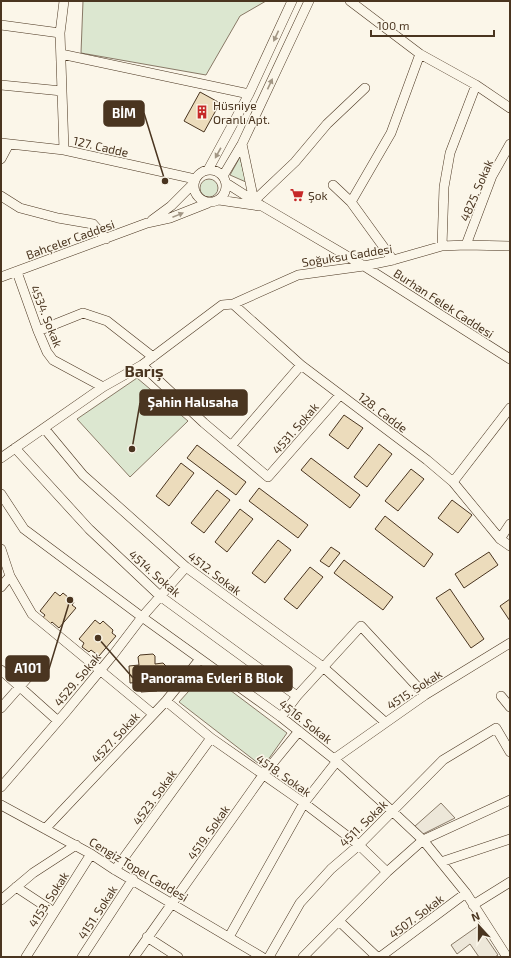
<svg xmlns="http://www.w3.org/2000/svg" width="511" height="958" viewBox="0 0 511 958" font-family="'Exo 2',sans-serif">
<style>
.green{fill:#dce7d0;stroke:#887966}
.parking{fill:#ede7d9;stroke:#887966}
.building{fill:#ecdcbc;stroke:#4a3520}
.lines{fill:none;stroke-linecap:round;stroke-linejoin:round}
.minor-casing{stroke:#4a3520;stroke-width:10}
.minor{stroke:#fbf6e9;stroke-width:9}
.oneway{fill:#a29684}
.labels{text-anchor:middle;dominant-baseline:central;stroke-width:3;stroke-linejoin:round;paint-order:stroke}
.poi-label{font-size:12px;fill:#4a3520;stroke:#fbf6e9;text-anchor:start}
.street-label{font-size:12px;fill:#4a3520;stroke:#fbf6e9}
.district-label{font-size:16px;font-weight:bold;fill:#4a3520;stroke:#fbf6e9}
.leader{fill:none;stroke:#4a3520;stroke-width:1.5}
.callout-dot{fill:#4a3520;stroke:#fbf6e9;stroke-width:1.5}
.callout{fill:#4a3520;stroke:#4a3520;stroke-width:1.5}
.callout-label{font-size:13px;text-anchor:middle;font-weight:bold;fill:#fff}
</style>
<rect width="100%" height="100%" fill="#fbf6e9"/>
<path class="green" d="M83,1H266L240,16L206,75L81,53Z
M240,157L246,182L230,175Z
M200 188a9 9 0 1 1 18 0a9 9 0 1 1-18 0Z
M137,378L188,421L130,477L77,419Z
M206,672L287,733L263,767L179,702Z"/>
<path class="parking" d="M441,803L455,818L421,835L414,827Z
M478,926L498,955L495,957H479L470,944L457,954L451,945Z"/>
<path class="building" d="M200,92L220,103L204,132L184,121Z
M344,415L363,428L348,449L329,435Z
M379,444L392,454L367,487L354,477Z
M197,445L246,482L236,495L187,458Z
M311,458L360,495L350,508L301,470Z
M181,463L194,473L169,506L156,496Z
M411,469L424,479L398,511L385,501Z
M259,488L308,525L298,538L249,501Z
M217,490L230,500L204,533L191,523Z
M452,500L472,515L458,533L438,518Z
M240,509L253,519L227,552L215,542Z
M385,516L433,554L424,567L375,529Z
M278,540L291,550L265,583L252,573Z
M331,547L340,553L329,567L320,561Z
M489,552L498,565L464,588L455,574Z
M344,560L393,597L383,610L334,573Z
M310,567L323,577L297,609L284,599Z
M450,589L484,639L471,648L436,598Z
M55,592L60,596L63,593L74,602L72,605L76,608L59,628L52,622L50,624L42,619L45,615L40,611Z
M510,599V621L500,606Z
M95,620L100,624L103,621L113,630L112,633L116,636L99,656L91,650L89,652L82,647L84,643L79,639Z
M153,654L155,656V664L163,663L166,666L167,679L156,681L157,691L141,692L140,682L130,683L129,666L139,665L138,657L140,655Z"/>
<g class="lines">
<g class="minor-casing">
<path id="minor" d="M64,1L60,33L64,150
M350,1L420,54L476,85L510,108
M1,25L60,33
M61,54L249,94
M1,85L62,91
M1,143L64,150L195,179
M242,144L254,201
M1,159L9,144
M194 186a16 16 0 1 1 32 0a16 16 0 1 1-32 0Z
M208,170L249,94L292,1
M223,176L242,144L309,1
M226,183L262,206L364,266L510,359
M333,185L351,202L393,260
M1,196L20,208L58,218L93,224L106,239
M219,200L259,206
M254,201L295,162L327,124L365,88
M351,202L391,133L420,54
M152,220L171,206L193,184
M466,245L492,176L510,144
M442,246L444,187L450,153L476,85
M17,272L38,331L47,352L53,360L103,387
M1,277L147,223L170,218L208,203
M233,304L301,365L427,460L453,482L500,539L510,546
M38,331L83,313L107,321L153,357
M142,365L204,423L268,477L340,395
M44,428L83,475L186,567L323,667L385,722
M231,446L301,365
M15,448L89,529L160,596L297,696
M1,458L103,387L142,365L222,305L233,304L298,275L364,266L393,260L442,246L466,245L510,246
M453,482L510,408
M1,494L24,529L142,617L281,717L334,759L392,811L423,840L466,893L507,957
M500,539L510,524
M1,549L10,576L32,614L153,714
M1,587L10,576
M1,670L58,721
M501,696L510,707
M166,701L211,738L304,803L359,845L387,872
M1,708L38,666
M281,717L297,696L361,626L425,695
M334,759L425,695L510,643
M1,787L65,713L113,655L142,617L186,567
M1,805L91,854L115,870L262,957
M45,829L166,701L200,659
M441,862L510,839
M115,870L211,738
M16,887L54,912
M1,900L33,873L76,845
M473,905L510,882
M339,921L377,957
M147,937L178,957
M229,937L304,803L337,761
M26,957L91,854
M82,957L133,879
M134,957L263,775L299,731
M269,957L300,903L331,869L359,845L443,760L496,728L510,752
M303,957L387,872L423,840L510,800
M380,957L466,893"/>
</g>
<use href="#minor" class="minor"/>
</g>
<defs><path id="oneway-solid" d="M-6-.8H1V-3.2L6.5 0L1 3.2V.8H-6Z"/></defs>
<g class="oneway">
<use href="#oneway-solid" transform="translate(276 36) rotate(115)"/>
<use href="#oneway-solid" transform="translate(270 84) rotate(-65)"/>
<use href="#oneway-solid" transform="translate(218 153) rotate(119)"/>
<use href="#oneway-solid" transform="translate(178 215) rotate(-22)"/>
</g>
<defs>
<g id="building-bare" transform="scale(1.08)"><path d="M-4-6H4V6H1V3H-1V6H-4ZM-2.5-4.3h1.7v1.8h-1.7ZM.8-4.3h1.7v1.8H.8ZM-2.5-1h1.7V.8h-1.7ZM.8-1h1.7V.8H.8Z" fill="#c62828" stroke="#fbf6e9" stroke-width="2.5" paint-order="stroke"/></g>
<g id="supermarket-bare" transform="scale(1.08)"><path d="M-6-5.5h2.5l.6 2H6L4.5 2H-2.5L-4.4-4H-6ZM-1.5 3.2a1.3 1.3 0 1 0 .1 0ZM3 3.2a1.3 1.3 0 1 0 .1 0Z" fill="#c62828" stroke="#fbf6e9" stroke-width="2.5" paint-order="stroke"/></g>
</defs>
<g fill-rule="evenodd">
<use href="#building-bare" x="202" y="112"/>
<use href="#supermarket-bare" x="297" y="195"/>
</g>
<g class="labels">
<g class="poi-label">
<text x="213" y="105">Hüsniye<tspan x="213" dy="14">Oranlı Apt.</tspan></text>
<text x="308" y="195">Şok</text>
</g>
<g class="street-label">
<text transform="translate(101 146) rotate(13)">127. Cadde</text>
<text transform="translate(476 190) rotate(-67)">4825. Sokak</text>
<text transform="translate(70 239) rotate(-20)">Bahçeler Caddesi</text>
<text transform="translate(347 255) rotate(-9)">Soğuksu Caddesi</text>
<text transform="translate(444 303) rotate(33)">Burhan Felek Caddesi</text>
<text transform="translate(47 316) rotate(68)">4534. Sokak</text>
<text transform="translate(383 412) rotate(37)">128. Cadde</text>
<text transform="translate(295 428) rotate(-49)">4531. Sokak</text>
<text transform="translate(155 573) rotate(41)">4514. Sokak</text>
<text transform="translate(215 573) rotate(37)">4512. Sokak</text>
<text transform="translate(77 679) rotate(-50)">4529. Sokak</text>
<text transform="translate(414 689) rotate(-33)">4515. Sokak</text>
<text transform="translate(306 721) rotate(38)">4516. Sokak</text>
<text transform="translate(115 737) rotate(-47)">4527. Sokak</text>
<text transform="translate(284 775) rotate(35)">4518. Sokak</text>
<text transform="translate(154 797) rotate(-54)">4523. Sokak</text>
<text transform="translate(363 823) rotate(-44)">4511. Sokak</text>
<text transform="translate(208 832) rotate(-55)">4519. Sokak</text>
<text transform="translate(139 869) rotate(31)">Cengiz Topel Caddesi</text>
<text transform="translate(48 899) rotate(-57)">4153. Sokak</text>
<text transform="translate(97 912) rotate(-57)">4151. Sokak</text>
<text transform="translate(416 916) rotate(-37)">4507. Sokak</text>
</g>
<g class="district-label">
<text x="144" y="370">Barış</text>
</g>
</g>
<path class="leader" d="M165 181L144 113M132 449L140 403M70 600L49 669M98 638L133 678"/>
<g class="callout-dot">
<circle cx="165" cy="181" r="4"/>
<circle cx="132" cy="449" r="4"/>
<circle cx="70" cy="600" r="4"/>
<circle cx="98" cy="638" r="4"/>
</g>
<g class="callout">
<rect x="104" y="101" width="40" height="25" rx="4"/>
<rect x="140" y="390" width="107" height="25" rx="4"/>
<rect x="6" y="656" width="43" height="25" rx="4"/>
<rect x="133" y="666" width="159" height="25" rx="4"/>
</g>
<g class="callout-label">
<text x="124" y="118">BİM</text>
<text x="193" y="407">Şahin Halısaha</text>
<text x="28" y="673">A101</text>
<text x="212" y="683">Panorama Evleri B Blok</text>
</g>
<rect width="511" height="958" fill="none" stroke="#4a3520" stroke-width="4"/>
<g transform="translate(479 926) rotate(339)" stroke="#fbf6e9" stroke-width="3" paint-order="stroke">
<path d="M0-3L7 15L0 10L-7 15Z" fill="#4a3520"/>
<text y="-6" font-size="11" font-weight="bold" text-anchor="middle" fill="#4a3520">N</text>
</g>
<path d="M371 30v6h123v-6" fill="none" stroke="#4a3520" stroke-width="2"/>
<text x="377" y="30" font-size="12" fill="#4a3520" stroke="#fbf6e9" stroke-width="3" paint-order="stroke">100 m</text>
</svg>
